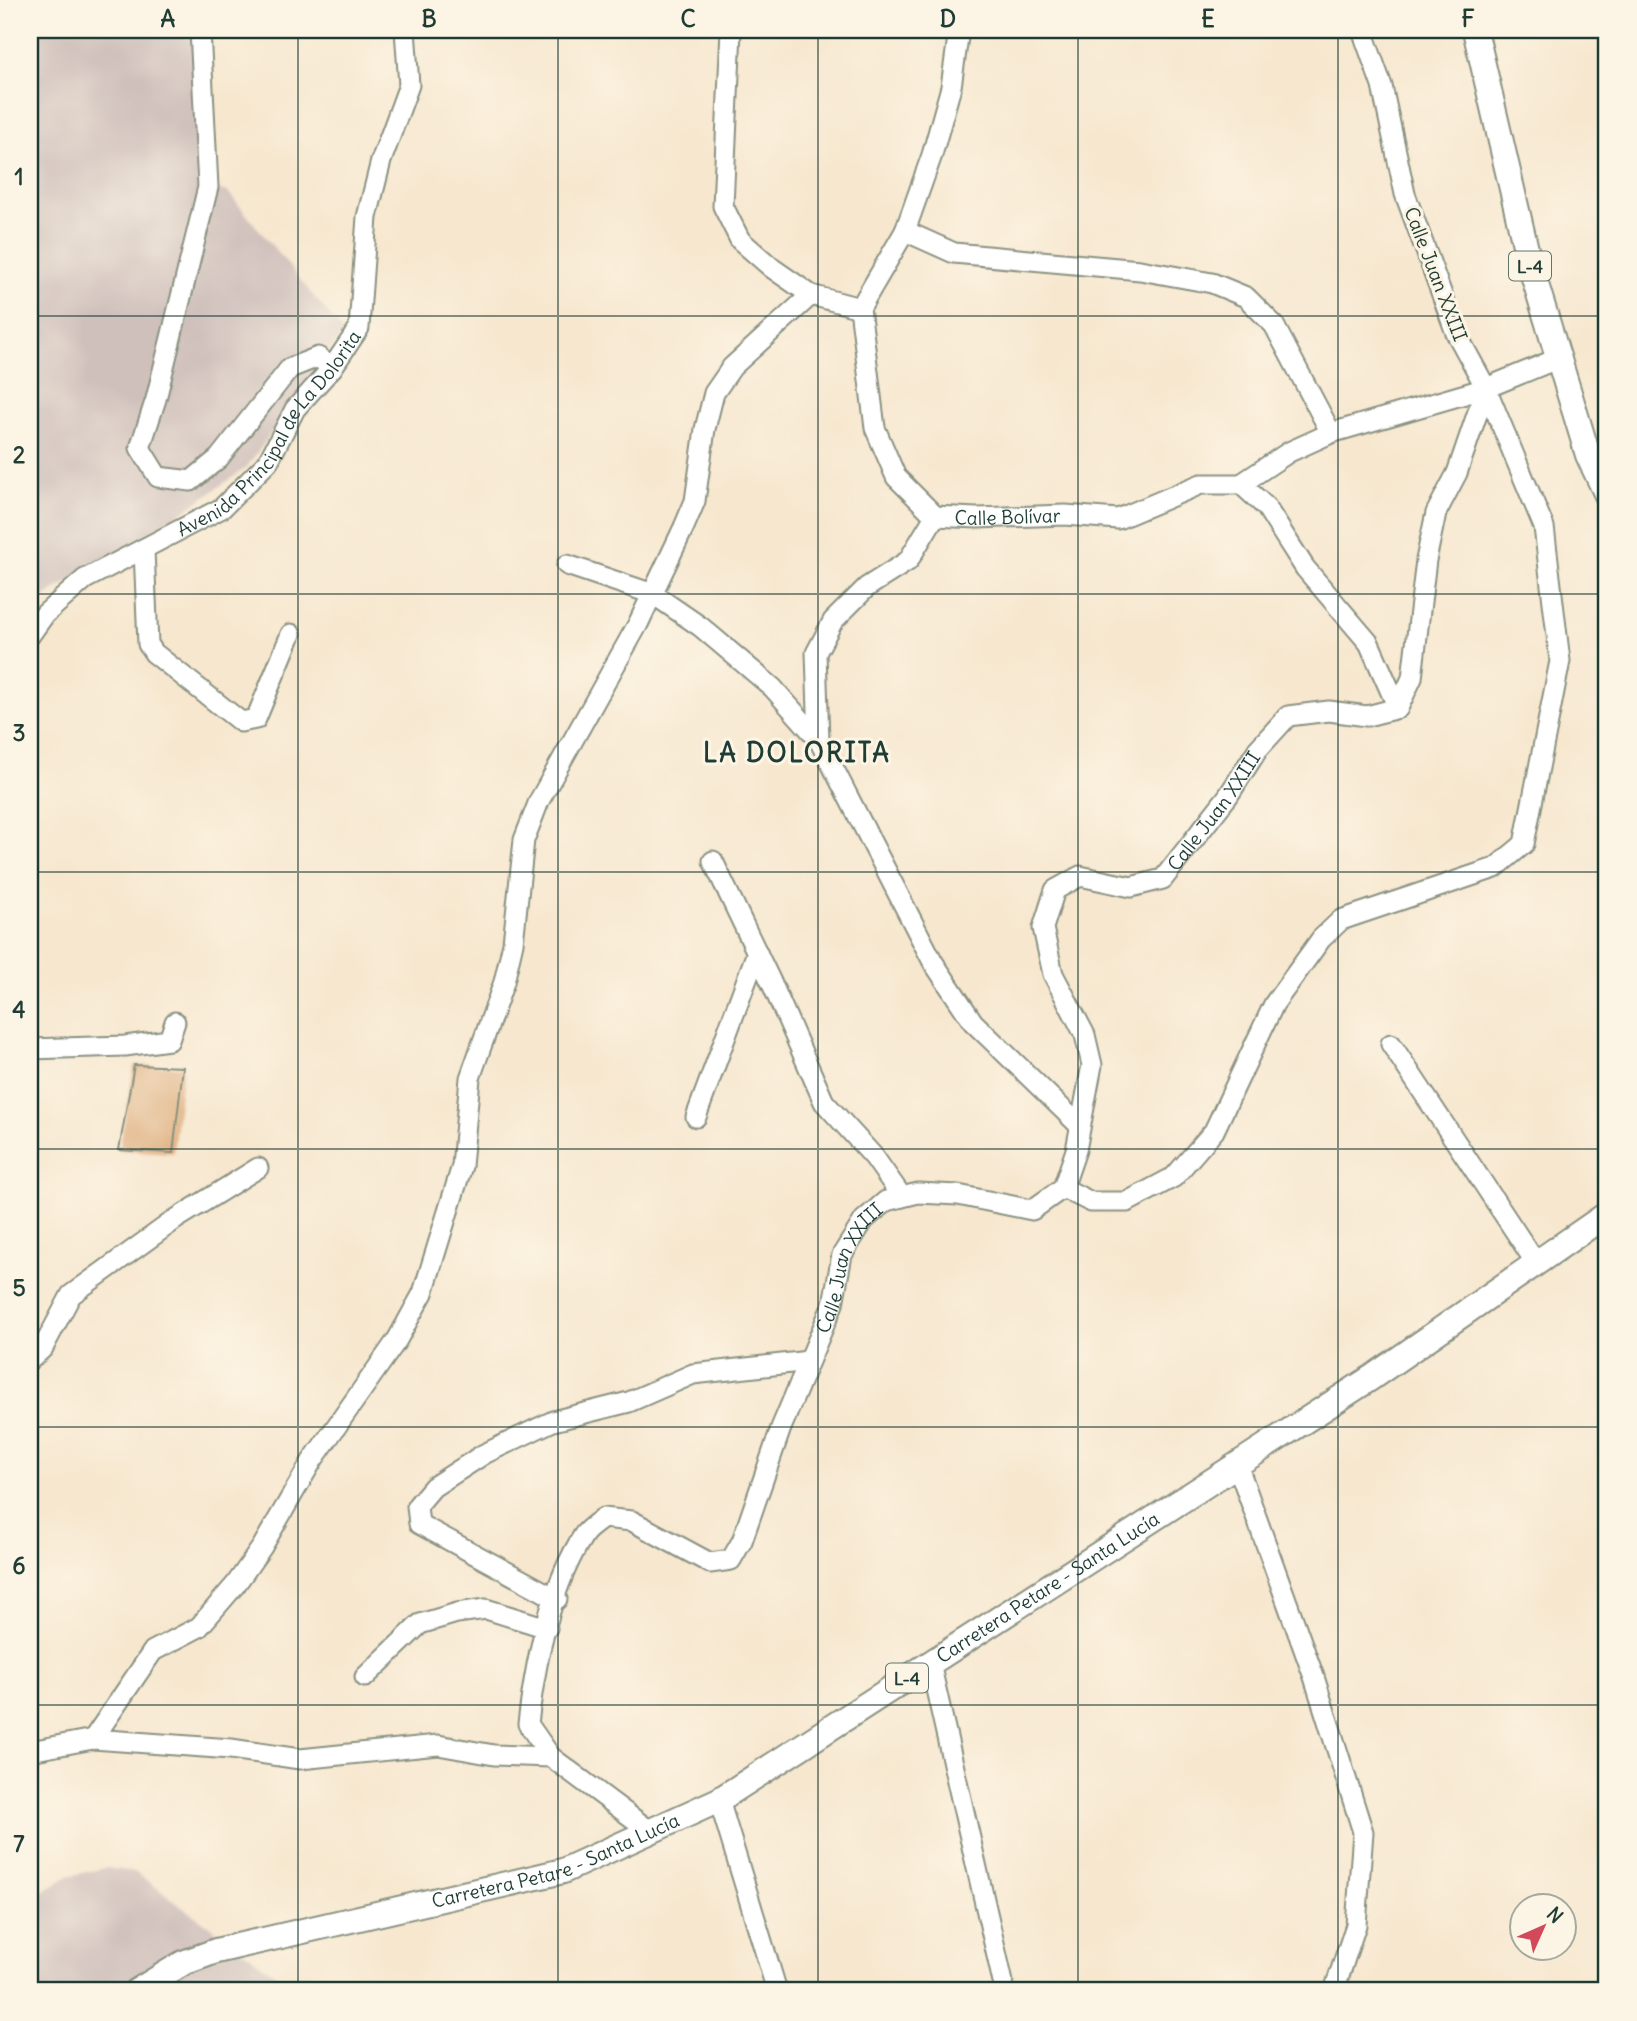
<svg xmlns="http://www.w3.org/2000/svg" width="1637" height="2021" viewBox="0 0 1637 2021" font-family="Delius,sans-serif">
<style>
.industrial{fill:#cfc0bb}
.building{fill:#dead7d}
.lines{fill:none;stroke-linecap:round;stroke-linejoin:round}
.minor-casing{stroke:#8b9282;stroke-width:23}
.major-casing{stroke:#8b9282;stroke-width:28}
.minor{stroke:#fff;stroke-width:19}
.major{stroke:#fff;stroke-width:24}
.grid{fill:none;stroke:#1f3d34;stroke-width:2;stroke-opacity:0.55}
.labels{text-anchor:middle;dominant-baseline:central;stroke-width:6;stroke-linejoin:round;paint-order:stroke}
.shield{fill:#fcf5e5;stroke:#617469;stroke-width:2}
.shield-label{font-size:18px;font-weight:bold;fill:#1f3d34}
.street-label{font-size:19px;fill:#1f3d34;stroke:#fcf5e5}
.district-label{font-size:26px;font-weight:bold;letter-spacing:2px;fill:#1f3d34;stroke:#fcf5e5}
.neatline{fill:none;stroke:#1f3d34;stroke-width:2.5}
.grid-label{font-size:23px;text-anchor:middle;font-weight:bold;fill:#1f3d34}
</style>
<rect width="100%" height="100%" fill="#fcf5e5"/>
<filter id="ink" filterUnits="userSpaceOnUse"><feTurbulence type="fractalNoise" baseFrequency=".0143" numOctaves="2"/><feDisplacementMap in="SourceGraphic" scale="14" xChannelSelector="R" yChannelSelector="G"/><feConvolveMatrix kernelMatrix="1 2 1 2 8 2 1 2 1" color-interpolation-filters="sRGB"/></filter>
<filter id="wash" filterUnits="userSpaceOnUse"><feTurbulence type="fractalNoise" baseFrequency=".00686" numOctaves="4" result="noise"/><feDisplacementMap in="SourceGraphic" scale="28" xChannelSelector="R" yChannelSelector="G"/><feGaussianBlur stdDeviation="1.57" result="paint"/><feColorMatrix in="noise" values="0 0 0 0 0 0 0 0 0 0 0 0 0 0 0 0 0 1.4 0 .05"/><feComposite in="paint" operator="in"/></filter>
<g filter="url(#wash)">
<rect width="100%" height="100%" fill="#f7e7cf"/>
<path class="industrial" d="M30,30H197L198,185L228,192L344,333L246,468L184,511L46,596L30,612Z
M106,1868L135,1872L282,1979H346L407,1991H30V1899L68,1876Z"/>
<g id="blocks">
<path class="building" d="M134,1065L183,1067L173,1153L119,1150Z"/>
</g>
</g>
<g filter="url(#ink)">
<use href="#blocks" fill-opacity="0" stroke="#8b9282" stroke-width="2"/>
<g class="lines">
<g class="minor-casing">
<g id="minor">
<path d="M200,30L208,187L156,399L140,448L158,477L191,481L219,458L290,368L318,357L332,368"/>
<path d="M731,30L723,206L740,240L772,268L811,295L860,308"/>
<path id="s1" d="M959,30L951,87L932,155L905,231L860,308L875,428L896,477L935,516L977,518L1065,515L1118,519L1201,484H1241L1266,507L1305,568L1369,643L1398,708"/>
<path d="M905,231L954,253L1140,270L1212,283L1246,297L1274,325L1331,433"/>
<path d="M1241,484L1289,452L1331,433L1486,388"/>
<path d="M144,550L148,644L154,653L241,722L256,719L291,634"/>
<path d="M567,565L653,594L701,627L773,688L819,740L933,962L973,1022L1080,1126"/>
<path id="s2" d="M30,635L45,614L85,579L222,508L268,462L295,409L332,368L359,328L367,217L381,161L409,85L405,30"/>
<path d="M819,740L816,653L833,621L867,587L908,561L935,516"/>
<path d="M713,861L772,984L824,1102L874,1157L902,1197"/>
<path d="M1391,1044L1536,1263"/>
<path d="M30,1049L125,1046L169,1040L175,1022"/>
<path d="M696,1117L757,952"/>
<path d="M1063,1188L1091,1202H1127L1174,1177L1214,1131L1274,1004L1321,939L1341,920L1495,868L1524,844L1560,661L1544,527L1486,388L1559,358"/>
<path d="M30,1360L43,1348L71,1295L176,1219L258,1168"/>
<path d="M1237,1464L1314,1677L1363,1832L1356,1925L1334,1991"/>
<path d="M557,1599L419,1524L417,1506L433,1487L484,1454L553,1421L629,1402L693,1374L809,1361"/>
<path d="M930,1663L1005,1991"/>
<path d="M365,1677L420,1624L457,1613L486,1609L547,1628"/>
<path d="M93,1739L153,1651L199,1627L236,1584L262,1547L312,1461L397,1340L423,1293L462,1166L470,1078L504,982L513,943L524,840L539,801L638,624L684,527L695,501L705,429L714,393L732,367L811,295"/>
<path d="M30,1751L93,1739L231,1749L300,1759L438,1745L494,1755L551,1757"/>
<path d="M719,1800L777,1991"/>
<path id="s3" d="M650,1831L551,1757L528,1724C535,1664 550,1588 583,1536C587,1529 596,1524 603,1518L632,1521L710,1563L731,1560L742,1541L781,1428L833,1304L842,1255L864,1220L886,1201L918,1193L958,1195L1032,1210L1063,1188L1076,1150L1092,1065L1085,1035L1053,974L1043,928L1055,890L1080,876L1131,887L1163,879L1228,796L1258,749L1288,716L1329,711L1367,716L1398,708L1412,678L1426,560L1436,513L1457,473L1486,388L1456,333L1405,194L1382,86L1362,30"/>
</g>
</g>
<g class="major-casing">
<g id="major">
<path d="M1475,30L1528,258L1588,455L1607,495"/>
<path id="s4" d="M137,1991L183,1963L216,1951L563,1871L719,1800L1371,1378L1607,1214"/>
</g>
</g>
<use href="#minor" class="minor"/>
<use href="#major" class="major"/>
</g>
</g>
<path class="grid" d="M298,30V1991M558,30V1991M818,30V1991M1078,30V1991M1338,30V1991M30,316H1607M30,594H1607M30,872H1607M30,1149H1607M30,1427H1607M30,1705H1607"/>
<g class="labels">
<g class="shield">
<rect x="1509" y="251.5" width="42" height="29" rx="5"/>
<rect x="886" y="1663.5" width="42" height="29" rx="5"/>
</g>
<g class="shield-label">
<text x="1530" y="266">L-4</text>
<text x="907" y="1678">L-4</text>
</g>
<g class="street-label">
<text transform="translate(1436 274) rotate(69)">Calle Juan XXIII</text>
<text stroke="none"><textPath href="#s2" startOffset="320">Avenida Principal de La Dolorita</textPath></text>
<text stroke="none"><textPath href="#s1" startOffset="600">Calle Bolívar</textPath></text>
<text stroke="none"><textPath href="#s3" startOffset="1622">Calle Juan XXIII</textPath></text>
<text stroke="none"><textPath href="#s3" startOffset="844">Calle Juan XXIII</textPath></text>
<text stroke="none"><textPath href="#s4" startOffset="1008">Carretera Petare - Santa Lucía</textPath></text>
<text stroke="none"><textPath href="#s4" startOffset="441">Carretera Petare - Santa Lucía</textPath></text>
</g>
<g class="district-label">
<text x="797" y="752">LA DOLORITA</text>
</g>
</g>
<rect width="1637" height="2021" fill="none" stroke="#fcf5e5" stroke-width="77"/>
<g transform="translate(1543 1927) rotate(45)"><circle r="33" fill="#fcf5e5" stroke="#a4ab9e" stroke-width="2"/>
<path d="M0-5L12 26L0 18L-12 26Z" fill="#d1495b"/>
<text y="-10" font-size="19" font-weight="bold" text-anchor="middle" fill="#1f3d34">N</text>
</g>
<rect x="38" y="38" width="1560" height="1944" class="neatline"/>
<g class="grid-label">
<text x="168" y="27">A</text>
<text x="429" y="27">B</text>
<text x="688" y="27">C</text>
<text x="948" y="27">D</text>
<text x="1208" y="27">E</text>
<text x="1468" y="27">F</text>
<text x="19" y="185">1</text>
<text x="19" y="463">2</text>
<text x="19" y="741">3</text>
<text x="19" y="1018">4</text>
<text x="19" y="1296">5</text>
<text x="19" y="1574">6</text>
<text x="19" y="1852">7</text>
</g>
</svg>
